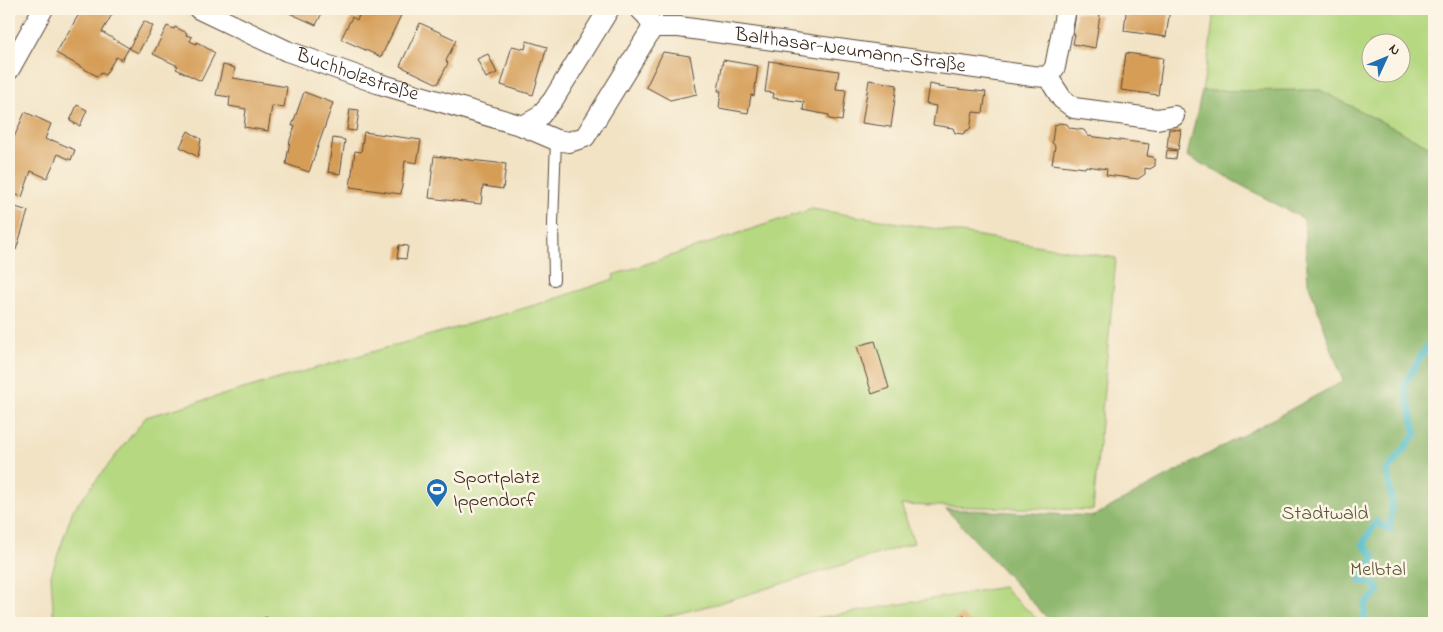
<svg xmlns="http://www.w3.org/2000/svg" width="1443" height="632" viewBox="0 0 1443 632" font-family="'Indie Flower',sans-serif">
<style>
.green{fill:#b5d881;stroke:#788150;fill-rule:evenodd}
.forest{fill:#90b86f;stroke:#667146}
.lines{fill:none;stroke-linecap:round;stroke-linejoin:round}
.stream{stroke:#4fbcc9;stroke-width:7}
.building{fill:#d59d57}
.service-casing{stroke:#564637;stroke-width:12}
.minor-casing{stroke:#564637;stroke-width:22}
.service{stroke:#fff;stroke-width:10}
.minor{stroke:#fff;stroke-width:20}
.labels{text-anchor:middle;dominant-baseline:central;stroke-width:5;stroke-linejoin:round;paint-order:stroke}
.street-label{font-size:20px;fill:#3b2a1e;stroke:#fcf5e5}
.poi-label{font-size:20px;fill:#3b2a1e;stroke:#fcf5e5;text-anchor:start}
.park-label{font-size:20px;fill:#5a5637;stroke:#fcf5e5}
</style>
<rect width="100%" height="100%" fill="#fcf5e5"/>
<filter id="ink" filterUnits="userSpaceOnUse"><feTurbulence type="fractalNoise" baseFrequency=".02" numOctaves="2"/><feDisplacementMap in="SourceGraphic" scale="10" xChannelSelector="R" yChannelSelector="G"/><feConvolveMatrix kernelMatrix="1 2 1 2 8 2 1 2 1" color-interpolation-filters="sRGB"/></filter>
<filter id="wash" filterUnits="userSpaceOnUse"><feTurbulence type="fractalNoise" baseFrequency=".0096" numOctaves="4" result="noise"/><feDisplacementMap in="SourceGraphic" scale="20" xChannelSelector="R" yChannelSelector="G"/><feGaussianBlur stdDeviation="1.12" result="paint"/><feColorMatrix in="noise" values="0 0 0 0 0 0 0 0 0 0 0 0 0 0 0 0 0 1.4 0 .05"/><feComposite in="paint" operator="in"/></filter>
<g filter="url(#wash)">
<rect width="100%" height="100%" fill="#f2e3c5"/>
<path class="green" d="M1214,9H1434V149L1320,90L1202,91L1210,46ZM1370,42H1400V72H1370Z
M812,209L1116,258L1093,510L901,505L914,543L716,604L639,623H54L51,575L73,510L146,417L542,303L614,279L613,275Z
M1003,587L1041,623H788Z"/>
<path class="forest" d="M1320,90L1434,149V623H1052L946,509L1094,516L1343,381L1308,282L1304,219L1187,156L1202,91Z"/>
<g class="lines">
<path class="stream" d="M1347,623H1349
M1364,623L1365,604L1378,593V586L1360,581L1374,556L1363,544L1376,522L1390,530L1392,500L1387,471L1416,434L1404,385L1427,346L1434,343"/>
</g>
<g id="blocks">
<path class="building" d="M82,9H115L102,32L129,48L122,60L116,57L105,75L102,73L97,76L56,53Z
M286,9H324L316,25L285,11Z
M362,9H399L403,11L381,57L341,39L352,17L357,20Z
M1123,9H1170L1166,37L1124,31L1126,13Z
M1076,12L1100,15L1095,48L1073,44L1075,34H1073Z
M144,21L153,26L138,53L129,48Z
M420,23L456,40L446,61L448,63L438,84L400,66Z
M167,26L174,29L175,27L187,33L186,35L192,37L190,41L196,44L197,42L215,53L201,81L176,69L178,66L153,54Z
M527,41L547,47L533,95L501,85L512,46L525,49Z
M663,52L690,56L697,94L670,100L646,87Z
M1126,53L1163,58L1158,95L1121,90Z
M488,54L497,73L486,78L477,59Z
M723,60L758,66L754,96L751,95L748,113L719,108L721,91H718Z
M769,61L839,71L836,89L846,90L842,121L829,119V115L803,110L804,102L773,98L774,93L765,92Z
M223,65L235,68L233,78L287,87L284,108L272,106L268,131L244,127L246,109L229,106L230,97L216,95Z
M869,80L897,85L891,127L862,123Z
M929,84L939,86L938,87L986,92L983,113L973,112L970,130H967L963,134L955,133L953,128L933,125L936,106L926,104Z
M304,92L333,103L309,172L286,164L290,140L295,126H292Z
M77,105L87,110L80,126L70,121Z
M350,109L359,110L356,131L347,130Z
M25,112L51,124L45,139L51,142L52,140L75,150L71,160L58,154L47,178L31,171L22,197L9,192V149Z
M1059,123L1067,124L1070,128L1084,130L1088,136L1149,144L1147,156L1153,157L1155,161V166L1150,169L1145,168V174L1138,179L1106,175L1107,169L1086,166L1085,168L1052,164L1055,146L1052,142L1054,126Z
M1169,129L1181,130L1178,150L1167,148Z
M188,131L201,139L198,157L180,147Z
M364,132L421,140L417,163L405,161L401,194L350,187L355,151L361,152Z
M333,138L345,140L340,174L328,172Z
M1167,150L1177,151L1176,159L1166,158Z
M434,156L506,164L503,189L483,186L481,204L429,198Z
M9,205L28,211L16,250L9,248Z
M399,245L408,246L406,259L397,258Z
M875,341L889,388L872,394L857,346Z
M962,614L971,623H952Z
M267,617L268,623H247Z"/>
</g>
</g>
<g filter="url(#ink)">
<use href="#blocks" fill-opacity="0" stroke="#564637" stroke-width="1"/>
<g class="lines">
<g class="service-casing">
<path id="service" d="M554,280L553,224L556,140"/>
</g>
<g class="minor-casing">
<g id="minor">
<path id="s1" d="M199,9L287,51L380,84L523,126L556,140L569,142L585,137L653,27"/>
<path d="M640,9L647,16L653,27"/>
<path id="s2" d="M653,27H679L1032,76L1048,77L1055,67L1066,9"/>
<path d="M9,70L43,9"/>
<path d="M1048,77L1062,99L1074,108L1157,119L1174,116"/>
<path d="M523,126L539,117L553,100L609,9"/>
</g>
</g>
<use href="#service" class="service"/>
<use href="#minor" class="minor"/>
</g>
</g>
<defs>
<g id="stadium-pin" transform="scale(1.125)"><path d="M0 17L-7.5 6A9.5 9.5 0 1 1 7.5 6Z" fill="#1f6fb2" stroke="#fcf5e5"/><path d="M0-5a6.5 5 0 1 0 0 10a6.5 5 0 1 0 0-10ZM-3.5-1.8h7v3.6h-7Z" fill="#fff"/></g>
</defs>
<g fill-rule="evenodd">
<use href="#stadium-pin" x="437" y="489"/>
</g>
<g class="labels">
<g class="street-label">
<text stroke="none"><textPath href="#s2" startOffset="199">Balthasar-Neumann-Straße</textPath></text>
<text stroke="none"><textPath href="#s1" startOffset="172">Buchholzstraße</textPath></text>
</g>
<g class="poi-label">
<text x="453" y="478">Sportplatz<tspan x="453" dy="23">Ippendorf</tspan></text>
</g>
<g class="park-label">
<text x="1325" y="514">Stadtwald</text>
<text x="1378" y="570">Melbtal</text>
</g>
</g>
<rect width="1443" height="632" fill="none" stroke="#fcf5e5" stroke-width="30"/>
<g transform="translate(1386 58) rotate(46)"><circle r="24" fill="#fcf5e5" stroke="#afa495"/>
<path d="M0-4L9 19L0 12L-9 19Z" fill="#1f6fb2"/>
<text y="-8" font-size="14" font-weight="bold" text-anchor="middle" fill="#3b2a1e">N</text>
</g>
</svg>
